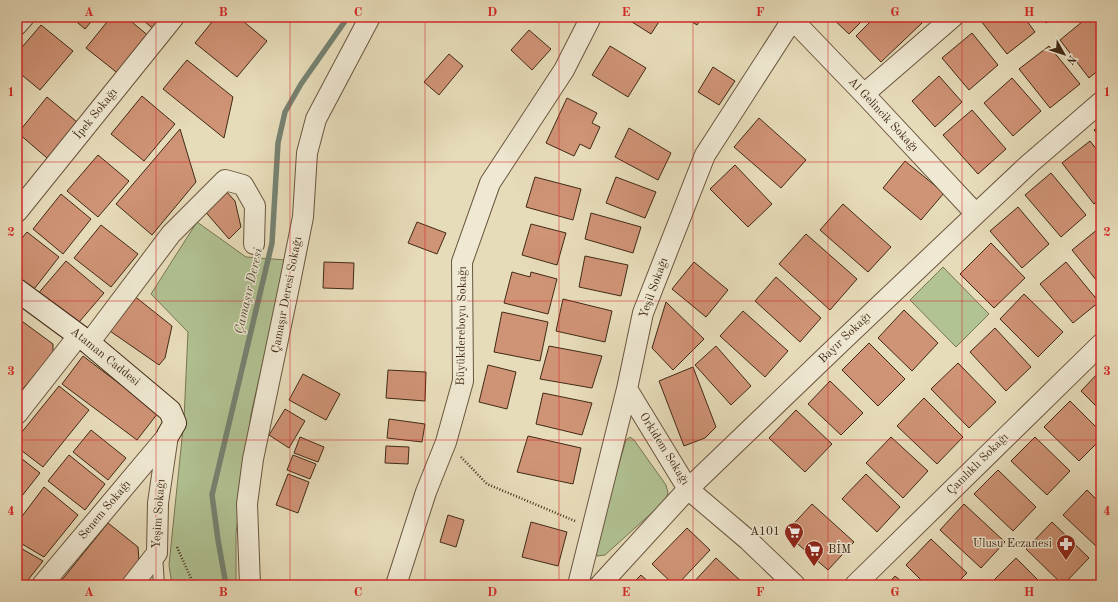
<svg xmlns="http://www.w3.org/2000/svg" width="1118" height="602" viewBox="0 0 1118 602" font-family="'Old Standard TT',serif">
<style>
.green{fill:#b1c293;stroke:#797654}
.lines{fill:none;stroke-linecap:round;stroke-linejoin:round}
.stream{stroke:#758271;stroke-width:5.5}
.building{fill:#cf9376;stroke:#412a15}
.lane-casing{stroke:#6a563e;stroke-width:12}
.street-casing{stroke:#6a563e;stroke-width:22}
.secondary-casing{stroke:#412a15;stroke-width:24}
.path{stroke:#412a15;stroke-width:2.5;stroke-dasharray:1 2;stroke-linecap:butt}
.lane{stroke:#efe8d2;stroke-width:10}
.street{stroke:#efe8d2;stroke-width:20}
.secondary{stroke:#efe8d2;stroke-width:22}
.grid{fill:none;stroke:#d62828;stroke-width:1;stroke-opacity:0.55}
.labels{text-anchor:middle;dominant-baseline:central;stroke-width:3;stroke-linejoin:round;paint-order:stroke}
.street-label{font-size:12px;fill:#412a15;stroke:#efe8d2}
.poi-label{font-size:12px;fill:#412a15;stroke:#efe8d2;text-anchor:end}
.water-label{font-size:13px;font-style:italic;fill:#564e3c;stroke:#efe8d2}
.neatline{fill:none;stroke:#d62828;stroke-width:1.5}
.grid-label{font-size:13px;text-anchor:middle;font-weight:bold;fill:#d62828}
</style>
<rect width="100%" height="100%" fill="#e7dcba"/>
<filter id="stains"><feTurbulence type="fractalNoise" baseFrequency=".005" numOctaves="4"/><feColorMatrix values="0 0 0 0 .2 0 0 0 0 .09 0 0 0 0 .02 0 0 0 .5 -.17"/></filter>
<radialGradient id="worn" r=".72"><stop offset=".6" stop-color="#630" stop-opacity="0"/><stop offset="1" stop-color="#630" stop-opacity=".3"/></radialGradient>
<path class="green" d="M197,222L246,257L286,260L251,414L236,533V585H172L169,565L184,419L188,332L151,294Z
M943,267L989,314L956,347L910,300Z
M630,437L634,440L666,485L668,493L665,501L605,555L597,556L595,547L626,440Z"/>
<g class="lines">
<path class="stream" d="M226,585L218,540L212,495L272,243L278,143L285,112L301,84L348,17"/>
</g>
<path class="building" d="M71,17H95L85,29Z
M111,17H126L151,38L120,75L86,48Z
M139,17H168L156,31Z
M216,17H238L267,41L237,77L195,43Z
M635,17H662L651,34L632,22Z
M684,17H702L697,25Z
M831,17H866L849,34Z
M875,17H916L922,23L881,62L856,36Z
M986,17H1024L1035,32L1007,54L981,21Z
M1041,17H1054L1046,23Z
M1088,17H1095L1101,24V68L1089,78L1060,40Z
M41,25L73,51L40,90L17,71V53Z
M529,30L551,49L532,70L511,50Z
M972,33L998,65L969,90L942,58Z
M610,46L646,68L628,97L592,75Z
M1049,46L1080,84L1050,108L1019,69Z
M449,54L463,66L439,95L424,82Z
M187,60L233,97L224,138L163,89Z
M713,67L735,81L719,105L698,92Z
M939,76L962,102L935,127L912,101Z
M1012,78L1041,111L1013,136L984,103Z
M142,96L175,124L144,161L111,134Z
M47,97L77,122L47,158L18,133Z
M567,98L597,113L592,123L600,127L590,149L580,144L574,156L546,143Z
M972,110L1006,149L978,174L943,135Z
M759,118L806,160L781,188L734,147Z
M1101,125V138L1094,130Z
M629,128L671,153L658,180L615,157Z
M180,129L196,182L152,235L116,204Z
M1090,141L1101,155V198L1094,204L1062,163Z
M98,155L129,181L98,217L67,191Z
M905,161L944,193L921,220L883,188Z
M735,165L772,204L748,227L710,189Z
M1051,173L1086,215L1061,237L1025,195Z
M535,177L581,189L573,220L526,207Z
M616,177L656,192L645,218L606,203Z
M225,190L235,201L241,227L229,239L203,209Z
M61,194L91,219L63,254L33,229Z
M843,204L891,247L868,272L820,230Z
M1018,207L1049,244L1022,268L990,231Z
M591,213L641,227L633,253L585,239Z
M417,222L446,233L437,254L408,243Z
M531,224L566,233L557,265L522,255Z
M101,225L138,254L111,287L74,258Z
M1098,229L1101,233V286L1072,250Z
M27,232L59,257L31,293L17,283V244Z
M806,234L857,279L830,310L779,264Z
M991,243L1025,278L994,308L960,274Z
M585,256L628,265L621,296L579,287Z
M66,261L104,293L74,328L36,296Z
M324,262L354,263L353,289L323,288Z
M694,262L728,290L706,317L672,289Z
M1066,262L1099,302L1073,323L1040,284Z
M512,272L530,277L531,272L557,279L548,314L504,303Z
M776,277L821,318L800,342L755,301Z
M1024,294L1063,332L1038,357L1000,319Z
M133,295L172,326L165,358L159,365L107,329Z
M563,299L612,311L605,342L556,331Z
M666,302L704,339L673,370L652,348Z
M904,310L938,343L912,371L878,338Z
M743,311L788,351L765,377L720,336Z
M502,312L548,322L540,361L494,352Z
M19,319L53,344V353L17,396V322Z
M995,328L1031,367L1006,391L970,352Z
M869,343L905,379L878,406L842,370Z
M549,346L602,356L592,388L540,379Z
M716,346L751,386L731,405L695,365Z
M83,356L158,413L137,440L62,384Z
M958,363L996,402L969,428L931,389Z
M488,365L516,372L507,409L479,402Z
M693,367L716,427L705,438L684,446L659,381Z
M388,370L426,372L425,401L386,398Z
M1101,370V411L1081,391Z
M303,374L340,394L326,420L289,400Z
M830,381L863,413L841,435L808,404Z
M59,386L89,410L43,467L17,447V438Z
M543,393L592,403L582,435L536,424Z
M924,398L963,437L937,464L897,426Z
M1070,401L1101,432V439L1079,461L1044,427Z
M285,409L305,421L289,448L269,435Z
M796,410L832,444L805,472L769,438Z
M389,419L425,424L422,442L387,438Z
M91,430L126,458L108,480L73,452Z
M528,436L581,448L573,484L517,472Z
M300,437L324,447L318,462L294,453Z
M891,437L928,471L903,498L866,463Z
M1035,437L1070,471L1047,495L1011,461Z
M386,446L409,447L408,464L385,463Z
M17,455L40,473L18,501H17Z
M69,455L105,484L85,510L48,481Z
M293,455L316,464L310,479L287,470Z
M998,470L1036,507L1013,531L974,494Z
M288,474L309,482L298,513L276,505Z
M866,474L900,507L877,532L842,499Z
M44,487L78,515L44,557L17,541V523Z
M1087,490L1101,504V543L1097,547L1063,515Z
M812,504L854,542L828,570L785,533Z
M964,504L1005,542L981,568L940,530Z
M448,515L464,520L456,547L440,542Z
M531,522L567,532L558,566L522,557Z
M1052,522L1089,558L1063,585L1026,549Z
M108,523L138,547L139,561L120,585H65L61,581Z
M687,528L710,550L677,585H674L652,564Z
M931,539L967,573L955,585H926L906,565Z
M17,546L43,561L24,585H17Z
M716,558L743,583L742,585H691Z
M1016,558L1043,585H997L993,581Z
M641,575L652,585H631Z
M895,576L906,585H887Z"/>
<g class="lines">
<g class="lane-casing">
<path id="lane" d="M157,555L159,585"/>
</g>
<g class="street-casing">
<path id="street" d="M790,17L864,94L976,214
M17,25L24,17
M864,94L953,17
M17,212L174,17
M89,343L171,234L225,180L243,185L255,206L254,244
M627,389L688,489L748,540L795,585
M17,414L79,335
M42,585L168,435
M132,585L157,553L158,503L168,435
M250,585L247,504L253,459L290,282L303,217L307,153L316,119L370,17
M396,585L426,492L446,442L463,381L462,262L490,183L564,70L591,17
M578,585L627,389L643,313L705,155L794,17
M600,585L688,489L840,343L976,214L1028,165L1101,102
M855,585L1101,344"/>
</g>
<g class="secondary-casing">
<path id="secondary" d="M17,290L89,343L170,411L175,423L168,435"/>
</g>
<path class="path" d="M446,17H451
M461,457L487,484L575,521
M177,547L194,585"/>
<use href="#lane" class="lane"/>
<use href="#street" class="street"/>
<use href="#secondary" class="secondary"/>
</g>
<path class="grid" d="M156,17V585M290,17V585M425,17V585M559,17V585M693,17V585M828,17V585M962,17V585M17,162H1101M17,301H1101M17,440H1101"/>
<defs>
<g id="supermarket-pin" transform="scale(1)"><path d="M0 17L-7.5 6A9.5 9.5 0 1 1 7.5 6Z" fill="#8f2418" stroke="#efe8d2"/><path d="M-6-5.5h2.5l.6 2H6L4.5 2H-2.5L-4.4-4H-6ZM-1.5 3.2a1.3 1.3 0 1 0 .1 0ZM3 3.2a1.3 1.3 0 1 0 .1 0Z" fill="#fff"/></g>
<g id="pharmacy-pin" transform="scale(1)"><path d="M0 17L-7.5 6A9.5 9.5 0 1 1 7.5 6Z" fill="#8f2418" stroke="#efe8d2"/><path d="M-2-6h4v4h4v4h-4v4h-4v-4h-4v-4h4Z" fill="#fff"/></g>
</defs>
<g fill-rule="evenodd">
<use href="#supermarket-pin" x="794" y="532"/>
<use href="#pharmacy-pin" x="1066" y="544"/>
<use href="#supermarket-pin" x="814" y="550"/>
</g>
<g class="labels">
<g class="street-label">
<text transform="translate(96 114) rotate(-51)">İpek Sokağı</text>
<text transform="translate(883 115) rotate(47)">Al Gelincik Sokağı</text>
<text transform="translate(654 288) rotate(-70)">Yeşil Sokağı</text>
<text transform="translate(287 295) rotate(-79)">Çamaşır Deresi Sokağı</text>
<text transform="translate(462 326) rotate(-89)">Büyükdereboyu Sokağı</text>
<text transform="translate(845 338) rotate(-44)">Bayır Sokağı</text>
<text transform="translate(105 357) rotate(39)">Ataman Caddesi</text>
<text transform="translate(664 449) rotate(58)">Orkidem Sokağı</text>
<text transform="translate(978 464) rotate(-45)">Çamlıklı Sokağı</text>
<text transform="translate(105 510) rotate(-50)">Senem Sokağı</text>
<text transform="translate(159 514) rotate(-86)">Yeşim Sokağı</text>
</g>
<g class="poi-label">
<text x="780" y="532">A101</text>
<text x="1052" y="544">Ulusu Eczanesi</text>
<text x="828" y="550" text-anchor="start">BİM</text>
</g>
<g class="water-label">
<text transform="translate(249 291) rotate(-77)">Çamaşır Deresi</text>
</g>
</g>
<rect width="1118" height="602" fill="none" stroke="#e7dcba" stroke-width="44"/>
<g transform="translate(1064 54) rotate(129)" stroke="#efe8d2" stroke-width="3" paint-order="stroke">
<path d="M0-3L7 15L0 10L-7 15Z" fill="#412a15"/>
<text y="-6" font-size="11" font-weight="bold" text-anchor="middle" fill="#412a15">N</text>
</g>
<rect x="22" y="22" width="1074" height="558" class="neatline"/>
<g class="grid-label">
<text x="89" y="16">A</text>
<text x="223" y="16">B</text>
<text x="358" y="16">C</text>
<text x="492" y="16">D</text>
<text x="626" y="16">E</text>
<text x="760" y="16">F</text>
<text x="895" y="16">G</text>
<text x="1029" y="16">H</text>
<text x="11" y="96">1</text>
<text x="1107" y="96">1</text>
<text x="11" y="236">2</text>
<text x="1107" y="236">2</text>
<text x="11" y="375">3</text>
<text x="1107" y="375">3</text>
<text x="11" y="515">4</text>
<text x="1107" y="515">4</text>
<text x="89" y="596">A</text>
<text x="223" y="596">B</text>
<text x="358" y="596">C</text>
<text x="492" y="596">D</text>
<text x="626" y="596">E</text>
<text x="760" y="596">F</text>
<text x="895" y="596">G</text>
<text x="1029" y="596">H</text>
</g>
<rect width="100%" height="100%" filter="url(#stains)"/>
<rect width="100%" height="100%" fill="url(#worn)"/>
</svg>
